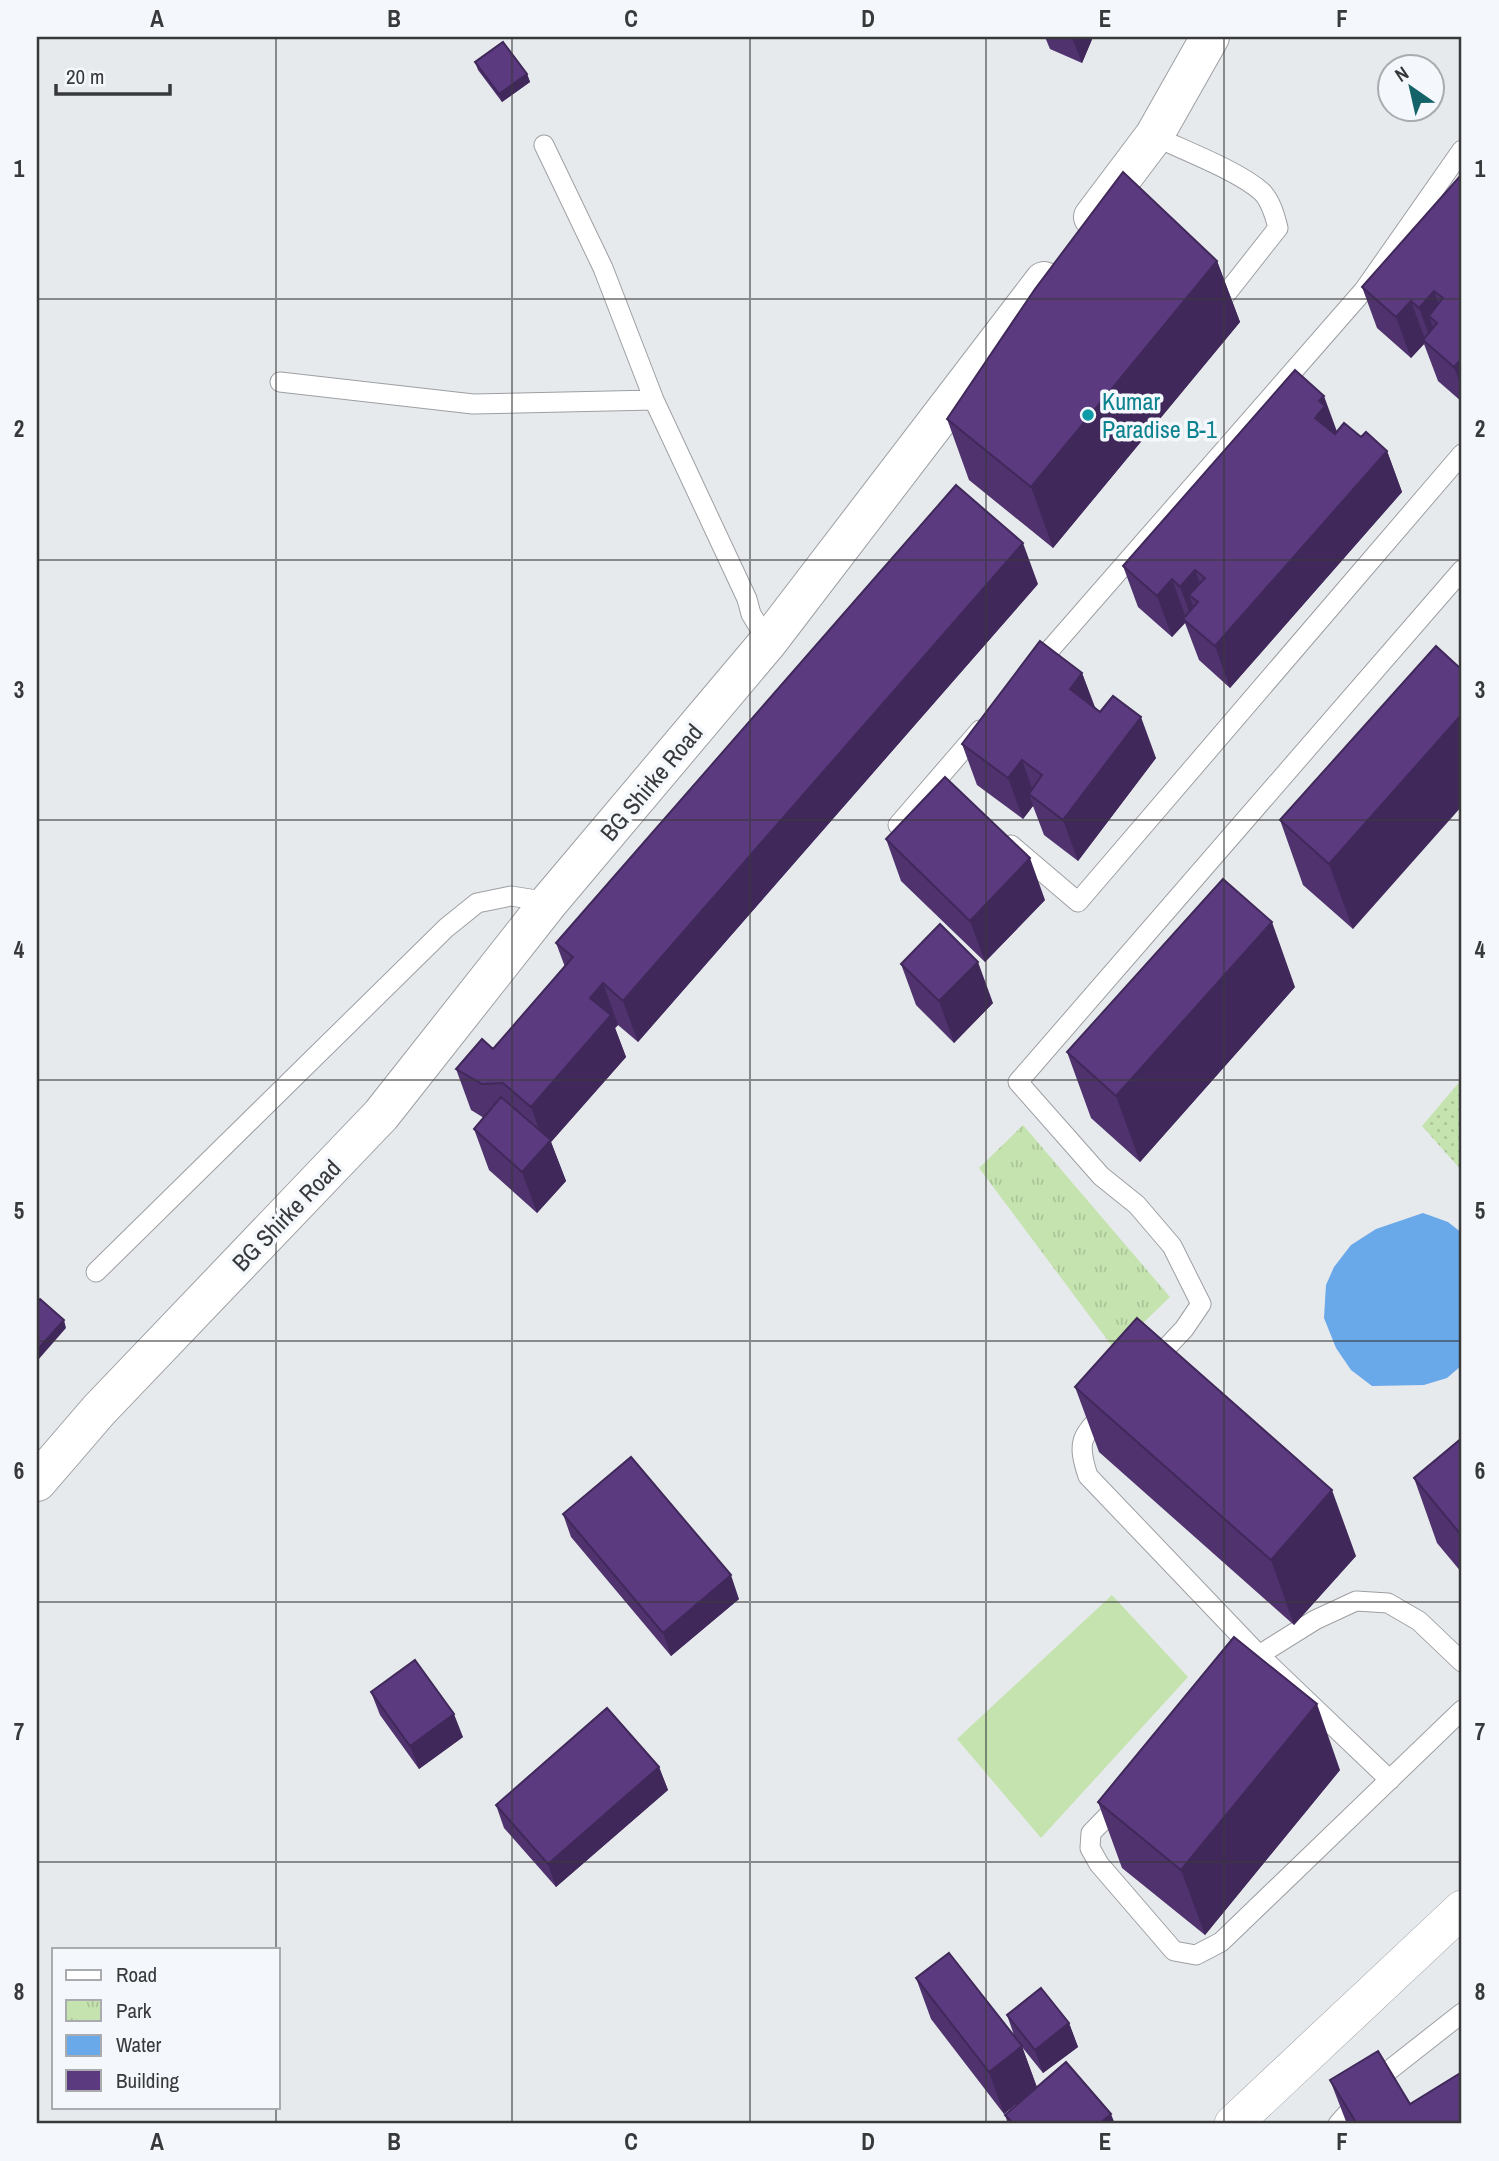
<svg xmlns="http://www.w3.org/2000/svg" width="1499" height="2161" viewBox="0 0 1499 2161" font-family="'Archivo Narrow',sans-serif">
<style>
.grass{fill:url(#grass-dots)}
.park{fill:url(#park-tufts)}
.garden{fill:#c5e3af}
.water{fill:#69a8e9}
.lines{fill:none;stroke-linecap:round;stroke-linejoin:round}
.service-casing{stroke:#9d9fa3;stroke-width:21}
.minor-casing{stroke:#9d9fa3;stroke-width:38}
.tertiary-casing{stroke:#9d9fa3;stroke-width:40}
.service{stroke:#fff;stroke-width:19}
.minor{stroke:#fff;stroke-width:37}
.tertiary{stroke:#fff;stroke-width:38}
.wall{fill:#4f326e}
.shaded-wall{fill:#40295a}
.building{fill:#5c3a80;stroke:#40295a;stroke-width:2}
.grid{fill:none;stroke:#38393b;stroke-width:2;stroke-opacity:0.55}
.culture-dot{fill:#0f9aa8;stroke:#f4f7fb;stroke-width:2.5}
.labels{text-anchor:middle;dominant-baseline:central;stroke-width:7;stroke-linejoin:round;paint-order:stroke}
.culture-label{font-size:24px;fill:#0d838f;stroke:#f4f7fb;text-anchor:start}
.street-label{font-size:24px;fill:#38393b;stroke:#f4f7fb}
.neatline{fill:none;stroke:#38393b;stroke-width:2.5}
.grid-label{font-size:23px;text-anchor:middle;font-weight:bold;fill:#38393b}
</style>
<defs>
<pattern id="grass-dots" width="8" height="8" patternUnits="userSpaceOnUse" patternTransform="scale(1.75)"><rect width="8" height="8" fill="#c5e3af"/><path d="M2 2h.1M6 6h.1" fill="none" stroke="#aac497" stroke-width="1.8" stroke-linecap="round"/></pattern>
<pattern id="park-tufts" width="24" height="20" patternUnits="userSpaceOnUse" patternTransform="scale(1.75)"><rect width="24" height="20" fill="#c5e3af"/><path d="M3 7l-1-3M5 7V3M7 7l1-3M15 17l-1-3M17 17v-4M19 17l1-3" fill="none" stroke="#aac497"/></pattern>
</defs>
<rect width="100%" height="100%" fill="#e7eaed"/>
<path class="grass" d="M1462,1079V1171L1422,1126Z"/>
<path class="park" d="M1023,1125L1170,1297L1115,1350L979,1168Z"/>
<path class="garden" d="M1112,1595L1188,1677L1041,1838L957,1739Z"/>
<path class="water" d="M1423,1213L1448,1222L1462,1233V1365L1447,1378L1424,1385L1372,1386L1351,1370L1336,1348L1324,1318L1326,1285L1334,1267L1351,1245L1376,1229Z"/>
<g class="lines">
<g class="service-casing">
<path id="service" d="M1154,136C1183,150 1239,171 1262,192C1271,201 1275,216 1278,228L1226,294
M544,145L603,268L654,400L747,599L751,614L768,642
M280,382L473,404L654,400
M1034,668L1364,290L1462,150
M898,825L980,730
M1011,845L1078,902L1462,454
M96,1272L446,928L477,903L511,896L549,902
M1152,1363L1184,1329L1201,1304L1172,1246L1137,1205L1101,1176L1018,1082L1462,570
M1107,1410C1082,1436 1076,1440 1088,1476L1259,1655L1240,1675
M1390,1780L1259,1655L1315,1620L1356,1601L1388,1603L1419,1621L1462,1662
M1121,1802L1091,1833L1090,1848L1099,1864L1174,1951L1196,1955L1221,1942L1462,1710
M1338,2124L1378,2079L1462,2013"/>
</g>
<g class="minor-casing">
<path id="minor" d="M1233,2124L1462,1909"/>
</g>
<g class="tertiary-casing">
<path id="tertiary" d="M1093,217L1154,136L1210,37
M37,1482L99,1410L381,1115L549,902L768,642L1044,281"/>
</g>
<use href="#service" class="service"/>
<use href="#minor" class="minor"/>
<use href="#tertiary" class="tertiary"/>
</g>
<path class="wall" d="M1045,37H1093L1082,63L1050,49Z
M475,62L527,74L530,82L502,102L478,70Z
M1462,174V402L1438,381L1424,344L1411,358L1377,328L1362,287Z
M1217,261L1240,322L1053,548L969,480L947,419Z
M1337,432L1361,437L1387,451L1402,492L1230,688L1199,660L1185,623L1172,637L1138,607L1123,566Z
M1038,584L638,1042L618,1025L615,1028L626,1057L551,1142L566,1181L537,1213L489,1170L474,1129L484,1118L471,1110L456,1069L493,1049L565,967L556,943Z
M1462,670L1353,929L1303,885L1280,820Z
M1082,673L1095,707L1156,758L1078,861L1044,835L1033,806L1023,819L977,785L962,744Z
M886,839L1045,900L985,962L901,881Z
M901,964L993,1003L954,1043L916,1005Z
M1295,987L1140,1162L1091,1118L1067,1052Z
M1075,1387L1356,1556L1294,1625L1099,1452Z
M1462,1438V1573L1437,1543L1414,1478Z
M563,1514L739,1599L671,1656L571,1537Z
M371,1692L463,1737L419,1769L380,1715Z
M659,1767L668,1790L556,1887L504,1828L496,1805Z
M1340,1770L1205,1935L1122,1868L1098,1802Z
M916,1978L1015,2038L1007,2015L1069,2023L1078,2047L1043,2073L1022,2047L1037,2087L1115,2124H1008L1005,2115L1028,2094L1004,2114L931,2019Z
M1330,2080L1410,2104L1462,2124H1347Z"/>
<path class="shaded-wall" d="M1075,37H1093L1082,63L1073,40Z
M527,74L530,82L502,102L499,94Z
M1217,261L1240,322L1053,548L1031,487Z
M1434,291L1449,332L1429,316L1439,344L1434,349L1419,308Z
M1411,301L1426,342L1423,340L1424,344L1411,358L1396,317Z
M1462,358V389L1454,367Z
M1324,396L1339,437L1337,439L1315,418L1319,401Z
M1387,451L1402,492L1230,688L1215,646Z
M1023,543L1038,584L638,1042L623,1001Z
M1195,570L1210,611L1189,595L1200,623L1195,628L1180,587Z
M1172,579L1187,621L1183,619L1185,623L1172,637L1157,596Z
M1082,673L1097,714L1070,689Z
M1462,714V806L1353,929L1329,864Z
M1141,717L1156,758L1078,861L1063,820Z
M1022,760L1036,800L1029,794L1033,806L1023,819L1008,778Z
M1030,858L1045,900L985,962L970,921Z
M1272,922L1295,987L1140,1162L1116,1096Z
M978,962L993,1003L954,1043L939,1001Z
M603,983L618,1025L615,1028L626,1057L551,1142L566,1181L537,1213L522,1172L545,1146L531,1107L590,998Z
M64,1320L66,1328L38,1360L37,1350Z
M1332,1490L1356,1556L1294,1625L1271,1560Z
M731,1575L739,1599L671,1656L663,1633Z
M1317,1704L1340,1770L1205,1935L1181,1870Z
M454,1714L463,1737L419,1769L410,1746Z
M659,1767L668,1790L556,1887L548,1864Z
M1069,2023L1078,2047L1043,2073L1035,2050Z
M1022,2046L1037,2088L1004,2114L989,2072Z
M1111,2114L1115,2124H1099Z"/>
<path class="building" d="M503,42L527,74L499,94L475,62Z
M1123,172L1217,261L1031,487L947,419L1035,289Z
M1462,174V358L1454,367L1423,340L1437,323L1429,316L1443,298L1434,291L1419,308L1411,301L1396,317L1362,287Z
M1295,370L1324,396L1319,401L1325,406L1315,418L1335,434L1344,423L1361,437L1366,432L1387,451L1215,646L1183,619L1198,602L1189,595L1205,578L1195,570L1180,587L1172,579L1157,596L1123,566Z
M956,485L1023,543L623,1001L603,983L590,998L611,1015L531,1107L503,1083L482,1084L456,1069L482,1039L493,1049L573,957L556,943Z
M1040,641L1082,673L1070,689L1100,712L1113,696L1141,717L1063,820L1029,794L1042,775L1022,760L1008,778L962,744Z
M1436,646L1462,670V714L1329,864L1280,820Z
M945,777L1030,858L970,921L886,839Z
M1223,879L1272,922L1116,1096L1067,1052Z
M940,924L978,962L939,1001L901,964Z
M501,1097L551,1140L522,1172L474,1129Z
M40,1299L64,1320L37,1350V1302Z
M1137,1318L1332,1490L1271,1560L1075,1387Z
M1462,1438V1536L1414,1478Z
M631,1457L731,1575L663,1633L563,1514Z
M1234,1637L1317,1704L1181,1870L1098,1802Z
M415,1660L454,1714L410,1746L371,1692Z
M607,1708L659,1767L548,1864L496,1805Z
M949,1953L1022,2046L989,2072L916,1978Z
M1041,1988L1069,2023L1035,2050L1007,2015Z
M1378,2051L1410,2104L1462,2072V2124H1357L1330,2080Z
M1066,2062L1111,2114L1099,2124H1010L1012,2122L1005,2115Z"/>
<path class="grid" d="M276,37V1949M512,37V2124M750,37V2124M986,37V2124M1224,37V2124M37,299H1462M37,560H1462M37,820H1462M37,1080H1462M37,1341H1462M37,1602H1462M37,1862H1462M276,2107V2124"/>
<circle class="culture-dot" cx="1088" cy="415" r="7"/>
<g class="labels">
<g class="culture-label">
<text x="1102" y="401">Kumar<tspan x="1102" dy="28">Paradise B-1</tspan></text>
</g>
<g class="street-label">
<text transform="translate(651 782) rotate(-50)">BG Shirke Road</text>
<text transform="translate(286 1215) rotate(-46)">BG Shirke Road</text>
</g>
</g>
<rect width="1499" height="2161" fill="none" stroke="#f4f7fb" stroke-width="77"/>
<rect x="52" y="1948" width="228" height="161" fill="#f4f7fb" stroke="#a9abae" stroke-width="2"/>
<rect x="66" y="1970" width="35" height="10" fill="#ffffff" stroke="#a9abae" stroke-width="2"/>
<text x="116" y="1982" font-size="21" fill="#38393b">Road</text>
<rect x="66" y="2000" width="35" height="21" fill="url(#park-tufts)" stroke="#a9abae" stroke-width="2"/>
<text x="116" y="2018" font-size="21" fill="#38393b">Park</text>
<rect x="66" y="2035" width="35" height="21" fill="#69a8e9" stroke="#a9abae" stroke-width="2"/>
<text x="116" y="2052" font-size="21" fill="#38393b">Water</text>
<rect x="66" y="2070" width="35" height="21" fill="#5c3a80" stroke="#a9abae" stroke-width="2"/>
<text x="116" y="2088" font-size="21" fill="#38393b">Building</text>
<g transform="translate(1411 88) rotate(326)"><circle r="33" fill="#f4f7fb" stroke="#a9abae" stroke-width="2"/>
<path d="M0-5L12 26L0 18L-12 26Z" fill="#136368"/>
<text y="-10" font-size="19" font-weight="bold" text-anchor="middle" fill="#38393b">N</text>
</g>
<path d="M56 84v10h114v-10" fill="none" stroke="#38393b" stroke-width="3.5"/>
<text x="66" y="84" font-size="21" fill="#38393b" stroke="#f4f7fb" stroke-width="5" paint-order="stroke">20 m</text>
<rect x="38" y="38" width="1422" height="2084" class="neatline"/>
<g class="grid-label">
<text x="157" y="27">A</text>
<text x="394" y="27">B</text>
<text x="631" y="27">C</text>
<text x="868" y="27">D</text>
<text x="1105" y="27">E</text>
<text x="1342" y="27">F</text>
<text x="19" y="177">1</text>
<text x="1480" y="177">1</text>
<text x="19" y="437">2</text>
<text x="1480" y="437">2</text>
<text x="19" y="698">3</text>
<text x="1480" y="698">3</text>
<text x="19" y="958">4</text>
<text x="1480" y="958">4</text>
<text x="19" y="1219">5</text>
<text x="1480" y="1219">5</text>
<text x="19" y="1479">6</text>
<text x="1480" y="1479">6</text>
<text x="19" y="1740">7</text>
<text x="1480" y="1740">7</text>
<text x="19" y="2000">8</text>
<text x="1480" y="2000">8</text>
<text x="157" y="2150">A</text>
<text x="394" y="2150">B</text>
<text x="631" y="2150">C</text>
<text x="868" y="2150">D</text>
<text x="1105" y="2150">E</text>
<text x="1342" y="2150">F</text>
</g>
</svg>
